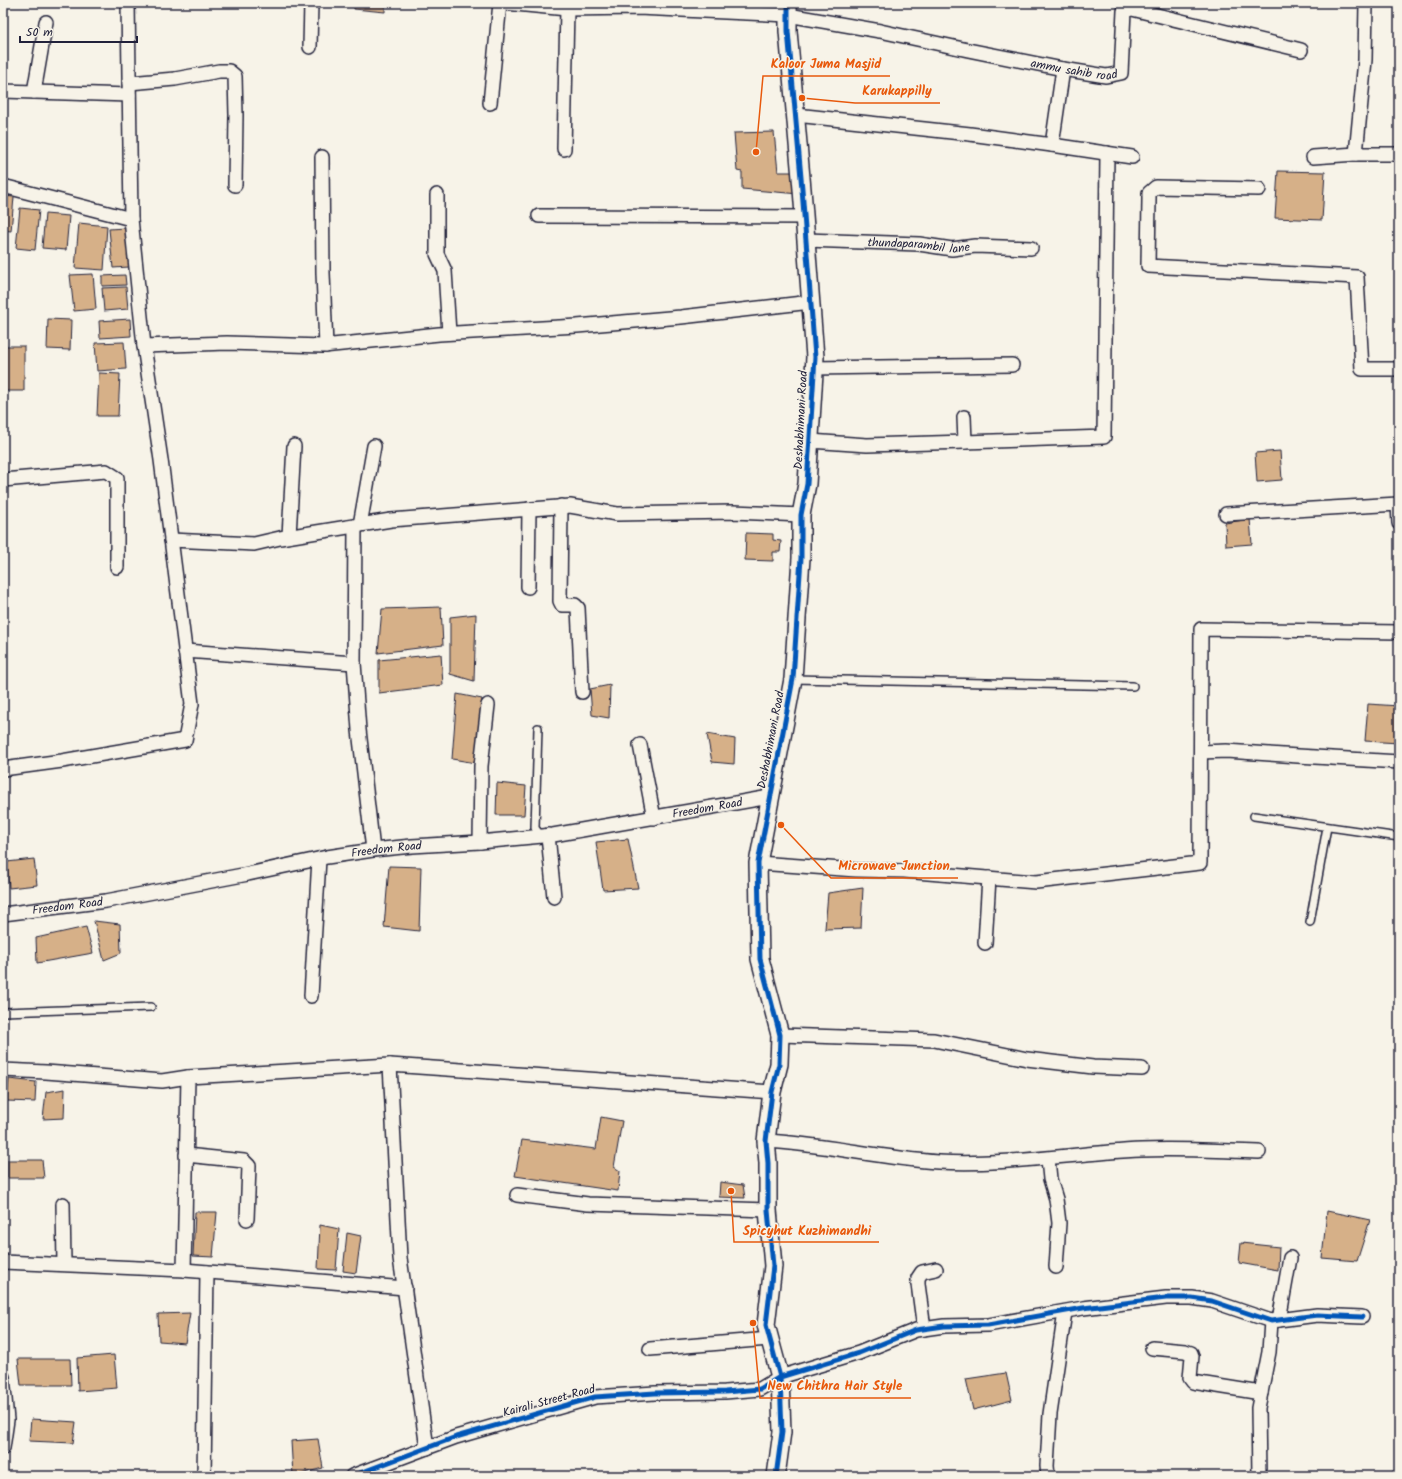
<svg xmlns="http://www.w3.org/2000/svg" width="1402" height="1479" viewBox="0 0 1402 1479" font-family="Kalam,sans-serif">
<style>
.building{fill:#d6b088;stroke:#22223b}
.lines{fill:none;stroke-linecap:round;stroke-linejoin:round}
.service-casing{stroke:#22223b;stroke-width:10}
.minor-casing{stroke:#22223b;stroke-width:16}
.tertiary-casing{stroke:#22223b;stroke-width:20}
.service{stroke:#f7f3e8;stroke-width:7}
.minor{stroke:#f7f3e8;stroke-width:13}
.tertiary{stroke:#f7f3e8;stroke-width:17}
.cycleway-casing{stroke:#f7f3e8;stroke-width:8}
.cycleway{stroke:#0057b8;stroke-width:5}
.labels{text-anchor:middle;dominant-baseline:central;stroke-width:3;stroke-linejoin:round;paint-order:stroke}
.street-label{font-size:12px;fill:#22223b;stroke:#f7f3e8}
.leader{fill:none;stroke:#e8590c;stroke-width:1.5}
.callout-dot{fill:#e8590c;stroke:#f7f3e8;stroke-width:1.5}
.callout-label{font-size:13px;text-anchor:middle;font-weight:bold;fill:#e8590c;stroke:#f7f3e8;stroke-width:3;stroke-linejoin:round;paint-order:stroke}
</style>
<rect width="100%" height="100%" fill="#f7f3e8"/>
<filter id="ink" filterUnits="userSpaceOnUse"><feTurbulence type="fractalNoise" baseFrequency=".025" numOctaves="2"/><feDisplacementMap in="SourceGraphic" scale="8" xChannelSelector="R" yChannelSelector="G"/><feConvolveMatrix kernelMatrix="1 2 1 2 8 2 1 2 1" color-interpolation-filters="sRGB"/></filter>
<g filter="url(#ink)">
<path class="building" d="M354,3H385V12L354,9Z
M774,132L778,172H795L799,194L742,189V172L737,171L734,133Z
M1278,171L1325,172L1322,220L1275,218Z
M3,196L14,197L11,231L3,230Z
M20,208L39,210L35,250L16,248Z
M45,214L69,216L66,250L42,248Z
M79,223L107,226L104,270L75,268Z
M125,228L129,267L113,268L109,229Z
M93,274L96,309L74,311L70,275Z
M125,275L126,285L102,286V276Z
M126,287L128,309L104,311L102,288Z
M48,319L71,320L70,350L47,349Z
M130,319L131,336L100,338L99,321Z
M124,342L126,369L97,371L95,343Z
M5,346H24V391H5Z
M99,373L120,374L118,416H97Z
M1280,451L1282,480L1257,482L1255,453Z
M1250,519L1252,544L1226,546L1225,523Z
M746,533L773,534V540L781,541L780,552H773V561L745,560Z
M441,607L443,645L378,653L382,609Z
M476,614L474,681L450,674V617Z
M441,654L443,685L379,693V660Z
M610,685L609,718L592,715L590,689Z
M457,694L482,699L476,763L452,759Z
M1368,704L1399,706V743L1365,741Z
M707,734L735,739L734,764L712,762Z
M497,783L526,786L524,815H496Z
M628,839L638,888L603,890L596,842Z
M34,859L37,885L9,888L7,862Z
M389,866L421,867L419,931L384,927Z
M863,888L861,928L825,929L828,893Z
M94,921L120,924L121,953L104,960Z
M86,927L93,953L37,963L36,938Z
M9,1079L36,1082L35,1102L7,1101Z
M65,1089L64,1118L43,1119L46,1092Z
M601,1117L622,1121L614,1167L620,1171L618,1191L515,1176L522,1140L596,1149Z
M8,1160H42L44,1178H8Z
M720,1182L743,1185L745,1198L719,1197Z
M1327,1211L1370,1220L1357,1261L1322,1258Z
M195,1212H217L213,1257L193,1256Z
M320,1225L339,1229L336,1270L318,1269Z
M347,1233L361,1236L356,1273L343,1271Z
M1241,1243L1279,1247L1278,1270L1239,1263Z
M190,1313L185,1343L159,1341L158,1314Z
M114,1355L117,1388L78,1391L77,1358Z
M18,1359H70L71,1385H21Z
M1006,1373L1012,1400L973,1410L966,1379Z
M31,1419L76,1422L73,1443L29,1441Z
M318,1439L323,1468L293,1476L291,1441Z
M116,1472L115,1476H78Z"/>
<g class="lines">
<g class="service-casing">
<path id="service" d="M793,679L1133,686
M538,728L535,828L541,836
M1254,816L1399,837
M1310,922L1327,827
M3,1012L151,1007"/>
</g>
<g class="minor-casing">
<g id="minor">
<path d="M128,3L131,219"/>
<path id="s1" d="M505,3L567,9L638,8L788,15L880,31L968,50L1063,69L1106,76L1121,73L1124,11L1132,9L1301,50"/>
<path d="M1366,3L1365,60L1356,154H1399"/>
<path d="M310,47L311,3"/>
<path d="M1063,69L1052,145L1132,157"/>
<path d="M129,83L175,79L219,71H229L235,76L236,115L235,185"/>
<path d="M3,91L129,95"/>
<path d="M34,92L46,22"/>
<path d="M490,103L500,3"/>
<path d="M796,115L970,134L1052,145"/>
<path d="M564,149L567,9"/>
<path d="M322,157L323,273L326,346"/>
<path d="M1313,157L1356,154"/>
<path d="M3,186L131,219L144,346L161,460L192,704L185,740L62,761L3,769"/>
<path d="M1259,189L1156,187L1149,193V199L1148,266L1357,277L1362,369H1399"/>
<path d="M437,195V254L445,271L449,333"/>
<path d="M539,216L804,217"/>
<path id="s2" d="M806,240L919,244L952,249L975,246L1031,248"/>
<path d="M144,346L227,343L323,346L439,334L577,326L681,317L811,302"/>
<path d="M814,368L1012,365"/>
<path d="M964,417L965,442L1104,437L1107,153"/>
<path d="M810,441L867,445L965,442"/>
<path d="M3,480L106,471L117,478V567"/>
<path d="M561,506L560,601L562,605H575L578,608L582,692"/>
<path d="M1226,514L1398,504L1399,523"/>
<path d="M360,525L374,446"/>
<path d="M355,526L354,663L359,730L373,850"/>
<path d="M289,536L294,446"/>
<path d="M171,540L254,544L280,538L391,520L570,506L617,514L733,512L801,515"/>
<path d="M528,587L529,509"/>
<path d="M185,651L354,663"/>
<path d="M640,745L654,818"/>
<path d="M1201,752L1226,751L1298,756L1399,762"/>
<path d="M548,835L554,897"/>
<path d="M480,842L481,766L488,705"/>
<path d="M758,863L856,870L904,871L1036,882L1200,863L1201,629L1399,632"/>
<path id="s3" d="M3,914L106,901L248,874L327,857L373,850L412,846L480,842L553,835L770,797"/>
<path d="M985,943L989,878"/>
<path d="M311,996L319,859"/>
<path d="M780,1035L934,1040L1027,1059L1093,1067L1142,1069"/>
<path d="M390,1065L400,1258L427,1448"/>
<path d="M3,1070L46,1072L162,1081L188,1077"/>
<path d="M766,1141C824,1144 880,1158 938,1162C1006,1166 1073,1153 1141,1150C1180,1148 1220,1151 1259,1152"/>
<path d="M186,1155L244,1161L249,1166L247,1219"/>
<path d="M1048,1159L1050,1179L1056,1199L1059,1223L1056,1267"/>
<path d="M517,1195L588,1204L768,1210"/>
<path d="M63,1204L64,1264"/>
<path d="M3,1262L184,1270L405,1288"/>
<path d="M184,1270L188,1077L390,1065L772,1092"/>
<path d="M1279,1320L1290,1258"/>
<path d="M924,1329L918,1284V1278L922,1272L936,1269"/>
<path d="M1152,1348L1185,1351L1191,1353L1192,1356L1190,1378L1193,1382L1261,1393"/>
<path d="M650,1349L770,1339"/>
<path d="M3,1377L7,1420L3,1448"/>
<path d="M204,1476L207,1272"/>
<path d="M352,1476L456,1437L595,1397L655,1393L725,1392L760,1389L780,1377L859,1353L916,1330L944,1326L988,1325L1083,1308L1166,1298H1192L1212,1301L1271,1321L1317,1315L1362,1317"/>
<path d="M1048,1476L1047,1466L1050,1414L1065,1312"/>
<path d="M1259,1476L1258,1408L1269,1352L1271,1321"/>
</g>
</g>
<g class="tertiary-casing">
<path id="tertiary" d="M776,1476L782,1432L780,1377L766,1325L773,1266L768,1210V1163L766,1141L772,1092L779,1064L780,1035L760,959L758,863L793,679L801,558V515L807,484L815,357L802,189L788,31V3"/>
</g>
<use href="#service" class="service"/>
<use href="#minor" class="minor"/>
<use href="#tertiary" class="tertiary"/>
<g class="cycleway-casing">
<path id="cycleway" d="M352,1476L456,1437L595,1397L655,1393L725,1392L760,1389L780,1377L859,1353L916,1330L944,1326L988,1325L1083,1308L1166,1298H1192L1212,1301L1271,1321L1317,1315L1362,1317
M776,1476L782,1432L780,1377L766,1325L773,1266L768,1210V1163L766,1141L772,1092L779,1064L780,1035L760,959L758,863L793,679L801,558V515L807,484L815,357L802,189L788,31V3"/>
</g>
<use href="#cycleway" class="cycleway"/>
</g>
</g>
<g class="labels">
<g class="street-label">
<text stroke="none"><textPath href="#s1" startOffset="575">ammu sahib road</textPath></text>
<text stroke="none"><textPath href="#s2" startOffset="113">thundaparambil lane</textPath></text>
<text transform="translate(801 420) rotate(-87)">Deshabhimani Road</text>
<text transform="translate(771 740) rotate(-79)">Deshabhimani Road</text>
<text stroke="none"><textPath href="#s3" startOffset="713">Freedom Road</textPath></text>
<text stroke="none"><textPath href="#s3" startOffset="389">Freedom Road</textPath></text>
<text stroke="none"><textPath href="#s3" startOffset="65">Freedom Road</textPath></text>
<text transform="translate(549 1401) rotate(-15)">Kairali Street Road</text>
</g>
</g>
<path class="leader" d="M756 152L763 76H890M802 98L855 103H940M781 825L831 878H958M731 1191L734 1242H879M753 1323L760 1398H911"/>
<g class="callout-dot">
<circle cx="756" cy="152" r="4"/>
<circle cx="802" cy="98" r="4"/>
<circle cx="781" cy="825" r="4"/>
<circle cx="731" cy="1191" r="4"/>
<circle cx="753" cy="1323" r="4"/>
</g>
<g class="callout-label">
<text x="826" y="68">Kaloor Juma Masjid</text>
<text x="897" y="95">Karukappilly</text>
<text x="894" y="870">Microwave Junction</text>
<text x="807" y="1235">Spicyhut Kuzhimandhi</text>
<text x="835" y="1390">New Chithra Hair Style</text>
</g>
<rect width="1402" height="1479" fill="none" stroke="#f7f3e8" stroke-width="16"/>
<rect x="8" y="8" width="1386" height="1463" fill="none" stroke="#22223b" stroke-width="1.5" filter="url(#ink)"/>
<path d="M20 36v6h117v-6" fill="none" stroke="#22223b" stroke-width="2"/>
<text x="26" y="36" font-size="12" fill="#22223b" stroke="#f7f3e8" stroke-width="3" paint-order="stroke">50 m</text>
</svg>
